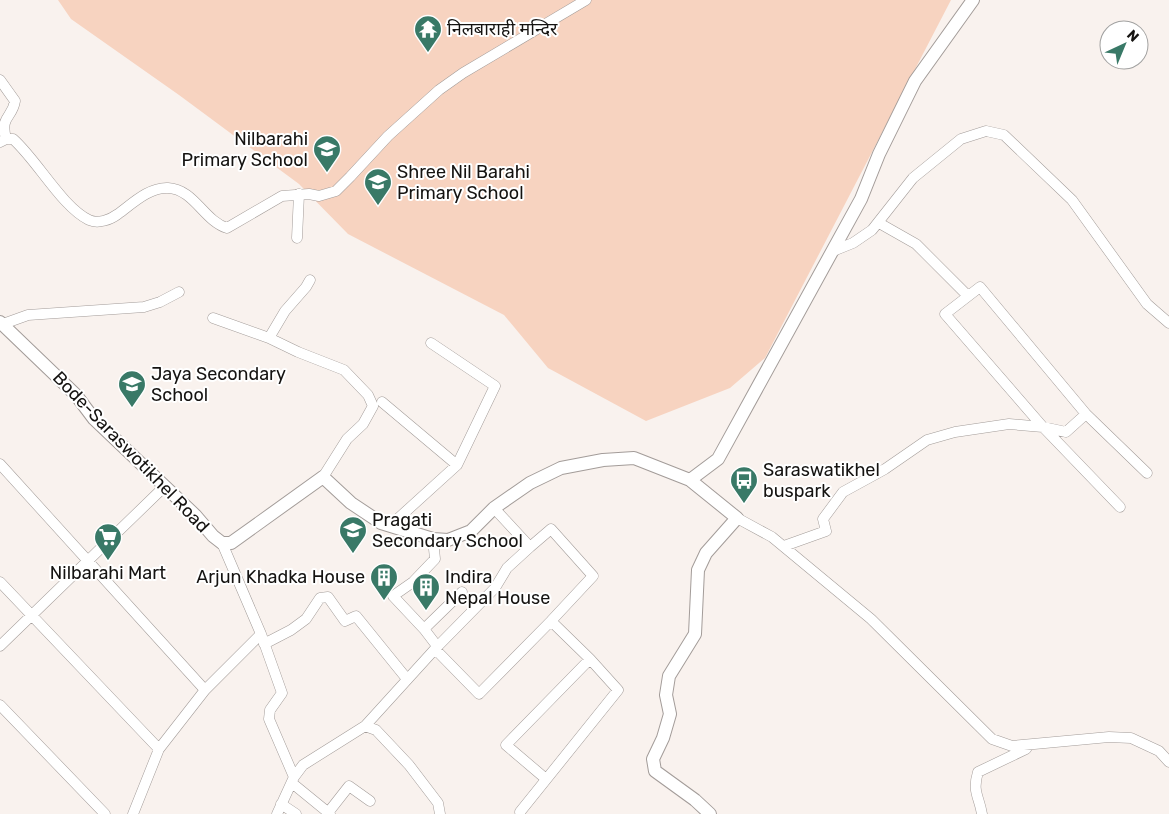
<svg xmlns="http://www.w3.org/2000/svg" width="1169" height="814" viewBox="0 0 1169 814" font-family="Rubik,'Noto Sans Devanagari',sans-serif">
<style>
.green{fill:#f7d3c0}
.lines{fill:none;stroke-linecap:round;stroke-linejoin:round}
.minor-casing{stroke:#a39c99;stroke-width:11}
.tertiary-casing{stroke:#a39c99;stroke-width:14}
.minor{stroke:#fff;stroke-width:10}
.tertiary{stroke:#fff;stroke-width:12}
.labels{text-anchor:middle;dominant-baseline:central;stroke-width:4;stroke-linejoin:round;paint-order:stroke}
.poi-label{font-size:18px;fill:#151311;stroke:#fff;text-anchor:start}
.street-label{font-size:18px;fill:#151311;stroke:#fff}
</style>
<rect width="100%" height="100%" fill="#f9f2ee"/>
<path class="green" d="M58,0H951L765,358L730,388L646,421L548,368L504,315L348,234L299,184L179,95L71,19Z"/>
<g class="lines">
<g class="minor-casing">
<path id="minor" d="M0,80L15,101C12,119 0,115 6,139
M0,142L6,139H13C37,160 62,207 89,220C98,224 110,220 118,214C132,204 149,187 168,188C194,189 204,221 227,228L282,196L309,194L319,196L336,191L350,177L388,136L439,90L463,73L586,0
M879,223L916,244L968,296
M297,238L299,194
M833,251L853,243L872,230L913,178L961,139L986,131L1004,135L1072,200L1147,304L1169,323
M213,318L269,338L298,352L344,370L368,395L373,406L363,424L347,439L323,477
M3,324L28,315L144,307L160,302L179,292
M269,338L285,311L306,287L310,280
M382,402L457,465
M0,464L205,690
M1120,507L1043,427L945,314L980,287L1086,414L1147,473
M737,518L772,537L871,619L992,739L1012,746L1109,737L1131,738L1159,751L1169,762
M392,524L457,465L495,386L431,343
M433,539L435,559L413,582L393,596L424,629L462,592
M222,543L261,634L282,693L270,710L269,719L294,777
M784,546L826,531L823,519L843,492L885,469L927,440L955,432L1009,424L1043,427L1066,432L1086,414
M0,582L159,749
M424,629L437,646
M264,644L291,630L306,619L320,598L328,597L345,621L356,616L407,679
M0,646L164,487
M435,649L479,694L551,621L593,576L551,529L530,547
M0,705L105,814
M365,726L435,649L495,588L507,568L530,547L494,508
M546,779L506,745L590,659L551,621
M292,783L330,814
M281,804L296,814
M520,812L618,690L590,659
M133,814L159,749L205,690L261,634
M277,814L294,777L303,765L365,726L376,730L409,765L438,803L440,814
M327,814L349,786L370,801
M982,814C979,796 972,792 978,772L1026,749L1028,746"/>
</g>
<g class="tertiary-casing">
<path id="tertiary" d="M0,322L76,395L94,419L195,515L213,536L222,543H231L323,477L351,503L381,523L433,539L448,540L471,531L494,508L530,483L561,468L603,460L634,458L690,480L737,518L706,553L698,570L695,634L669,676L666,695L670,714L663,738L653,759L655,771L695,800L710,814
M690,480L718,459L861,199L879,154L915,81L973,0"/>
</g>
<use href="#minor" class="minor"/>
<use href="#tertiary" class="tertiary"/>
</g>
<defs>
<g id="temple-pin" transform="scale(1.4375)"><path d="M0 17L-7.5 6A9.5 9.5 0 1 1 7.5 6Z" fill="#397967" stroke="#fff"/><path d="M0-6L5-2H3V0L6.5 2.5H4V6H1.5V3h-3V6H-4V2.5H-6.5L-3 0V-2H-5Z" fill="#fff"/></g>
<g id="school-pin" transform="scale(1.4375)"><path d="M0 17L-7.5 6A9.5 9.5 0 1 1 7.5 6Z" fill="#397967" stroke="#fff"/><path d="M0-5L7-2L0 1L-7-2ZM-4 1L0 2.5L4 1V4Q0 6-4 4Z" fill="#fff"/></g>
<g id="bus-pin" transform="scale(1.4375)"><path d="M0 17L-7.5 6A9.5 9.5 0 1 1 7.5 6Z" fill="#397967" stroke="#fff"/><path d="M-5-6H5V4H4V6H2V4H-2V6H-4V4H-5ZM-3.5-4V0h7V-4ZM-3.5 1.2v1.5H-2V1.2ZM2 1.2v1.5H3.5V1.2Z" fill="#fff"/></g>
<g id="supermarket-pin" transform="scale(1.4375)"><path d="M0 17L-7.5 6A9.5 9.5 0 1 1 7.5 6Z" fill="#397967" stroke="#fff"/><path d="M-6-5.5h2.5l.6 2H6L4.5 2H-2.5L-4.4-4H-6ZM-1.5 3.2a1.3 1.3 0 1 0 .1 0ZM3 3.2a1.3 1.3 0 1 0 .1 0Z" fill="#fff"/></g>
<g id="building-pin" transform="scale(1.4375)"><path d="M0 17L-7.5 6A9.5 9.5 0 1 1 7.5 6Z" fill="#397967" stroke="#fff"/><path d="M-4-6H4V6H1V3H-1V6H-4ZM-2.5-4.3h1.7v1.8h-1.7ZM.8-4.3h1.7v1.8H.8ZM-2.5-1h1.7V.8h-1.7ZM.8-1h1.7V.8H.8Z" fill="#fff"/></g>
</defs>
<g fill-rule="evenodd">
<use href="#temple-pin" x="428" y="29"/>
<use href="#school-pin" x="327" y="149"/>
<use href="#school-pin" x="378" y="182"/>
<use href="#school-pin" x="132" y="384"/>
<use href="#bus-pin" x="744" y="480"/>
<use href="#school-pin" x="353" y="530"/>
<use href="#supermarket-pin" x="108" y="537"/>
<use href="#building-pin" x="384" y="577"/>
<use href="#building-pin" x="426" y="587"/>
</g>
<g class="labels">
<g class="poi-label">
<text x="447" y="29">निलबाराही मन्दिर</text>
<text x="308" y="139" text-anchor="end">Nilbarahi<tspan x="308" dy="21">Primary School</tspan></text>
<text x="397" y="172">Shree Nil Barahi<tspan x="397" dy="21">Primary School</tspan></text>
<text x="151" y="374">Jaya Secondary<tspan x="151" dy="21">School</tspan></text>
<text x="763" y="470">Saraswatikhel<tspan x="763" dy="21">buspark</tspan></text>
<text x="372" y="520">Pragati<tspan x="372" dy="21">Secondary School</tspan></text>
<text x="108" y="573" text-anchor="middle">Nilbarahi Mart</text>
<text x="365" y="577" text-anchor="end">Arjun Khadka House</text>
<text x="445" y="577">Indira<tspan x="445" dy="21">Nepal House</tspan></text>
</g>
<g class="street-label">
<text transform="translate(131 452) rotate(46)">Bode-Saraswotikhel Road</text>
</g>
</g>
<g transform="translate(1124 45) rotate(44)"><circle r="24" fill="#ffffff" stroke="#a1a1a0"/>
<path d="M0-4L9 19L0 12L-9 19Z" fill="#397967"/>
<text y="-8" font-size="14" font-weight="bold" text-anchor="middle" fill="#151311">N</text>
</g>
</svg>
